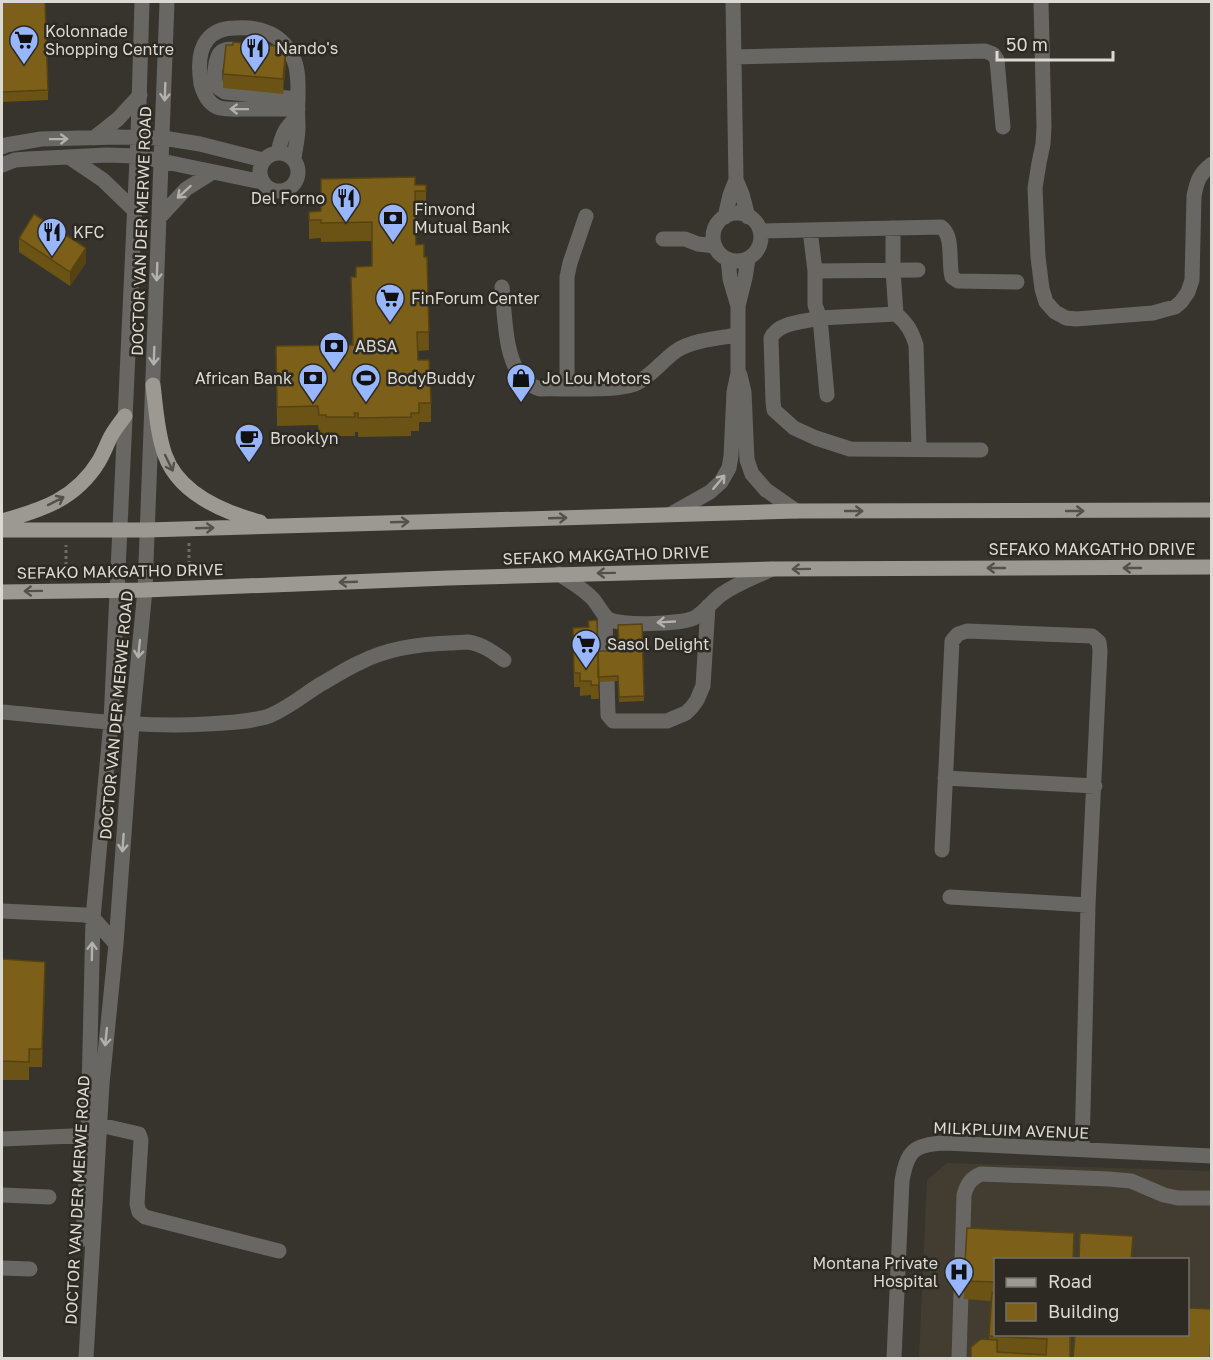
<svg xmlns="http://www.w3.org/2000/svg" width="1213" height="1360" viewBox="0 0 1213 1360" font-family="'Golos Text',sans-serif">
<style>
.built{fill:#433d31;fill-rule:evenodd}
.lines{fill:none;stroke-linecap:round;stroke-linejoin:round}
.path{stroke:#6e6b65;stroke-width:3;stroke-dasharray:3 3;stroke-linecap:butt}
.minor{stroke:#696764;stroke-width:15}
.major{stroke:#9c9992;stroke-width:15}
.wall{fill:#6b5316}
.shaded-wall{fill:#574312}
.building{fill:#7c6019;stroke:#574312;stroke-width:1.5}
.oneway{stroke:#b3b1ad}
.oneway2{stroke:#54514a}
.labels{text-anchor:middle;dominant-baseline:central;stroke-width:5;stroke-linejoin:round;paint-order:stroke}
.poi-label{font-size:16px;fill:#dbd9d4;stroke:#2d2a23;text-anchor:start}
.street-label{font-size:16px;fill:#dbd9d4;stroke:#2d2a23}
</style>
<rect width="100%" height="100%" fill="#37342d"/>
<path class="built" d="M947,1163L1211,1171V1358H919L927,1180ZM996,1260H1188V1334H996Z"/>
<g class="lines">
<path class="path" d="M189,543V575
M66,577V545"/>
<path class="minor" d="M733,2L736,180L742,194L748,217
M1041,2L1044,127L1043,144L1039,163L1035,188L1038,257L1042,289L1046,302L1055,312L1066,318L1076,319L1153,313L1167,309L1175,307L1181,302L1188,292L1192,280L1194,196C1197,181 1199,174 1212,164
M246,51C238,50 227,47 221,52C215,57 213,80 217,86C218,88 223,91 225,92L298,99
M734,57L985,51L993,54L997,60L1003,127
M94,138L118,119L140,95
M2,147L6,145L41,139L118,137L163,138L200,144L263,160
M278,152C282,136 284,128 297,118
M260 172a19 19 0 1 1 38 0a19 19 0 1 1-38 0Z
M69,157L103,180L134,210
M294,159C295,149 298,138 298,128C298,119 297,110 298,100C298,87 299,72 294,60C284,34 260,26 235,28C224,28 214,31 207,40C198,51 199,71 201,84C204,95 209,105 220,108C229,110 238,109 247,109C264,109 281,109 298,109
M2,165L15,160L28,159L107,155L137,156L262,182
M713 237a24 24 0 1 1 48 0a24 24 0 1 1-48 0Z
M725,217L730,195L736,180
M159,218L186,189L213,172
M893,228V270L896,314
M810,230L815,271L918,270
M760,231L941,227C954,236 948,261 952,277L958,281L1017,282
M663,239H685L698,244L715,246
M728,259L730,279L738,306
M815,271V305L820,318C804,322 778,322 771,338L773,401L774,410L794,428L816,438L850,449L981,450
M502,287C505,315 504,364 527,383C530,386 536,387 540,389C563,388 619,392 637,383C652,375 662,361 676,351C692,340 720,338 738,335
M740,375L744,392L747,460L752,474L766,490L796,511
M567,388V277L570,263L586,216
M827,395L820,318L896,314C907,323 912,332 916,345L919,449
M671,514L710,492L721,482L729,468L731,456L734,392L738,373V306L745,278L748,259
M559,574C571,582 584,589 593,599C598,605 602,613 607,618C618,627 681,624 694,618C705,612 712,601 722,594C738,583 755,577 772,569
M605,617L606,656
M607,681L608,715L613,721H667L686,713L692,707L697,700L703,686L708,606
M2,712C70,718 138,728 207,724C227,723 247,722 266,717C286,710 303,695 321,684C334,677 347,668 361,662C388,648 419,644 449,643C455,643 462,642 468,642C482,644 493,652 504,660
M945,778L1095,786
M942,850L952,641L958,634L967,631L1092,636L1099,642L1100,651L1088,905L1082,1150
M950,897L1088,905
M2,911L85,915L93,918L116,944
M100,1125L139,1134L141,1140L137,1204L139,1212L145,1217L279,1251
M2,1139L96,1135
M2,1195L49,1197
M83,1239L88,1135L93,918L111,722L138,137L142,2
M2,1268L30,1269
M86,1358L102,1084L116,944L132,724L145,590L167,2
M894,1358L902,1181C907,1151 914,1144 945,1143L1212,1156
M959,1358L964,1195C967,1184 971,1178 981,1174L1109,1179L1131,1181L1164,1195L1178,1198H1212"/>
<path class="major" d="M153,385C156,408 157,433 165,455C179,494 223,512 260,522
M2,521C42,510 76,499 99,461C103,454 106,447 109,440C113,431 119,424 125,416
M2,530H147L796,511L1212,510
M2,592L145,590L448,578L772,569L1212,567"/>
</g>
<path class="wall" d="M2,2L48,90V100L2,102Z
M286,61L283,94L223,88V74Z
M426,185V210H416V245L424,257H427L429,350L418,351V360L431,403V422H419V431H411V436L358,437V432H355V436H326V434H319L318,425L277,426L276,346L352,345L356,277L372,266V241L321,242V238L309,239V212L321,211Z
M19,238L86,263L70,286L19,252Z
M642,624L644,701L619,702L618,681L598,682L599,699H591V695L580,696V687H574L573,628L598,651H619Z
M2,959L45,981L42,1067H29V1080H2Z
M996,1260V1335H1071L1070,1359H971L989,1339L991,1301L964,1299V1281Z"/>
<path class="shaded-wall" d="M286,47V61L283,94V79Z
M86,248V263L70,286V272Z
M45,962V981L42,1067V1049Z"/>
<path class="building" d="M2,2H45L48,90L2,92Z
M233,42L286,47L283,79L223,74L226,45H233Z
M415,177V185H426V191H415L416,245L424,244V257H427L429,332H417L418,360H429L431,403H419V413H411V417L358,418V413H354L355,417H326V415H319L318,406L277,407L276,346L353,345L351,277H356V267L372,266V222L321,223V220H309V212L321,211V179Z
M34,214L86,248L70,272L19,238Z
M597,620L599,685H591V681H580V673H574L573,628L589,627L588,621Z
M642,624L644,696L619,697L618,676L598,677V651H619L618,625Z
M2,959L45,962L42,1049H29V1062L2,1061Z
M967,1228L1074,1233L1073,1260H996V1282L964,1281Z
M1080,1233L1133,1236L1131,1260H1079Z
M992,1293H996V1335H1070V1359H971V1347L981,1339L997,1340V1352L1046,1355L1047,1339L989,1336Z
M1188,1308L1212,1309L1210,1359H1073L1075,1335H1188Z"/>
<defs><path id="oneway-shaft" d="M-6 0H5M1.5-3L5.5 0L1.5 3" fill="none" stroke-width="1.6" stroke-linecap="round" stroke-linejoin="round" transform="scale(1.5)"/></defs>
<g class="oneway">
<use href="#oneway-shaft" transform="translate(165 92) rotate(92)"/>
<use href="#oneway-shaft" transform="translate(239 109) rotate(-179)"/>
<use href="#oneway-shaft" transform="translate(59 139) rotate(-1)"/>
<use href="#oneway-shaft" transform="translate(184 192) rotate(138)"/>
<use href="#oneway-shaft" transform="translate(157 272) rotate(92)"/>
<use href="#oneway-shaft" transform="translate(154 356) rotate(92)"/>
<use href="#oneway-shaft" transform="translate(719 482) rotate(-50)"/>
<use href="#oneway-shaft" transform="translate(666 622) rotate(177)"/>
<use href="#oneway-shaft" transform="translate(139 649) rotate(96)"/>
<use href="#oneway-shaft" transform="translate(123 843) rotate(94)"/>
<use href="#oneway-shaft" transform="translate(92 951) rotate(-89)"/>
<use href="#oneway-shaft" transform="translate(106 1037) rotate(96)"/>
</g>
<g class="oneway2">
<use href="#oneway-shaft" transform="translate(169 463) rotate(64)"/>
<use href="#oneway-shaft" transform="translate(56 501) rotate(-27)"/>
<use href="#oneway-shaft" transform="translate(854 511)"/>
<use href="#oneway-shaft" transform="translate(1075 511)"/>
<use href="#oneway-shaft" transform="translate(558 518) rotate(-2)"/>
<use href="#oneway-shaft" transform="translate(400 522) rotate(-2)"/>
<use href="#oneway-shaft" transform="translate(205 528) rotate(-2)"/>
<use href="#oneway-shaft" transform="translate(996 568) rotate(180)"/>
<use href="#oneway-shaft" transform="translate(1132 568) rotate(-180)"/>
<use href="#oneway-shaft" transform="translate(801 569) rotate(179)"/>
<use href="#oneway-shaft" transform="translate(606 573) rotate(179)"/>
<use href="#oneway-shaft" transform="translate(348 582) rotate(178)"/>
<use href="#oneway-shaft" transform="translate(33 591) rotate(179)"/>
</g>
<defs>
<g id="supermarket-pin" transform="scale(1.5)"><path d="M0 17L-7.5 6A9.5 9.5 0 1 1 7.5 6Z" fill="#97b6fd" stroke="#2d2a23"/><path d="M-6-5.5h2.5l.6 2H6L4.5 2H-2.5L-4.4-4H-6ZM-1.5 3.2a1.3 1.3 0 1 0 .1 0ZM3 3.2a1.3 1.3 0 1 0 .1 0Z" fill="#111"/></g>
<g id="restaurant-pin" transform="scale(1.5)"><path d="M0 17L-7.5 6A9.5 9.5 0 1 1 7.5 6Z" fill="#97b6fd" stroke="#2d2a23"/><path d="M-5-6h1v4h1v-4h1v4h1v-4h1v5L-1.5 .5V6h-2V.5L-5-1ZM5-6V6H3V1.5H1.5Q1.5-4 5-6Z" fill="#111"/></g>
<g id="bank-pin" transform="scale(1.5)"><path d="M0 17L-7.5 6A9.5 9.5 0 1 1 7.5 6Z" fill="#97b6fd" stroke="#2d2a23"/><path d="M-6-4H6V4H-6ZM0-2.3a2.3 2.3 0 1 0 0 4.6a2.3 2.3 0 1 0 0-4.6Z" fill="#111"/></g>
<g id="stadium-pin" transform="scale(1.5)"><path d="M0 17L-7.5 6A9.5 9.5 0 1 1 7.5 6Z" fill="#97b6fd" stroke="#2d2a23"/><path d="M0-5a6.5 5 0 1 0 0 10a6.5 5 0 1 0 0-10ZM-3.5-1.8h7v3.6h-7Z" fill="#111"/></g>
<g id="shop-pin" transform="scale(1.5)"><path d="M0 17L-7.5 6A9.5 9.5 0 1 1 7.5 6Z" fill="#97b6fd" stroke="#2d2a23"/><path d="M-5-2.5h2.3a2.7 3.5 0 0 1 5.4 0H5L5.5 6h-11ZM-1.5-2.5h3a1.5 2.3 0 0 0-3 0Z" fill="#111"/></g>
<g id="cafe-pin" transform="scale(1.5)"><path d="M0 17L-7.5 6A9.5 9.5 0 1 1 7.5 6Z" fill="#97b6fd" stroke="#2d2a23"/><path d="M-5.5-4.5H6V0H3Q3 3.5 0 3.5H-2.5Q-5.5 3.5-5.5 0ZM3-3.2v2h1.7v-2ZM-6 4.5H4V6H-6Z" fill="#111"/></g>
<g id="hospital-pin" transform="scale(1.5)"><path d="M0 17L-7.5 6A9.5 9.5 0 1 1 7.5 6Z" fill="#97b6fd" stroke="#2d2a23"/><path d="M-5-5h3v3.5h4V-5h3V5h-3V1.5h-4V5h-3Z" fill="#111"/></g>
</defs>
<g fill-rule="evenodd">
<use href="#supermarket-pin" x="24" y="40"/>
<use href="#restaurant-pin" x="255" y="48"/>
<use href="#restaurant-pin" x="346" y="198"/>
<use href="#bank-pin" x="393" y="218"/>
<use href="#restaurant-pin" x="52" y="232"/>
<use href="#supermarket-pin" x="390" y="298"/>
<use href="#bank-pin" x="334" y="346"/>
<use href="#bank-pin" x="313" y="378"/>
<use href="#stadium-pin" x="366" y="378"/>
<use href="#shop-pin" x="521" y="378"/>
<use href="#cafe-pin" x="249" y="438"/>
<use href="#supermarket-pin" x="586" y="644"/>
<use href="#hospital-pin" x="959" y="1272"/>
</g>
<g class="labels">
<g class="poi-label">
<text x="45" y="31">Kolonnade<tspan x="45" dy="18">Shopping Centre</tspan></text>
<text x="276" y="48">Nando's</text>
<text x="325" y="198" text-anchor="end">Del Forno</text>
<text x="414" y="209">Finvond<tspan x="414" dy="18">Mutual Bank</tspan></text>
<text x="73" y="232">KFC</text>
<text x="411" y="298">FinForum Center</text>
<text x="355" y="346">ABSA</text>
<text x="292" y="378" text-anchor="end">African Bank</text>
<text x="387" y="378">BodyBuddy</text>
<text x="542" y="378">Jo Lou Motors</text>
<text x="270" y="438">Brooklyn</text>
<text x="607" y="644">Sasol Delight</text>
<text x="938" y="1263" text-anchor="end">Montana Private<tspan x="938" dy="18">Hospital</tspan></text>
</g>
<g class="street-label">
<text transform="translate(141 231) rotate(-88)">DOCTOR VAN DER MERWE ROAD</text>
<text x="1092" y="549">SEFAKO MAKGATHO DRIVE</text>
<text transform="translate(606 555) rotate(-2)">SEFAKO MAKGATHO DRIVE</text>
<text transform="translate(120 571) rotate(-1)">SEFAKO MAKGATHO DRIVE</text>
<text transform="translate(116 715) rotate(-85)">DOCTOR VAN DER MERWE ROAD</text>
<text transform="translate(1011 1130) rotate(2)">MILKPLUIM AVENUE</text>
<text transform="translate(77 1200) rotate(-87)">DOCTOR VAN DER MERWE ROAD</text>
</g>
</g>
<rect width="1213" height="1360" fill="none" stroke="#dbd9d4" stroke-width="6"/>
<rect x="994" y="1258" width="195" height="78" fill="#2d2a23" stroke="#73706a" stroke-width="1.5"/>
<rect x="1006" y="1278" width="30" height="9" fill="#9c9992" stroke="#73706a" stroke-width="1.5"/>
<text x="1048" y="1288" font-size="18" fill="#dbd9d4">Road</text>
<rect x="1006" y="1303" width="30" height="18" fill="#7c6019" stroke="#73706a" stroke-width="1.5"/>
<text x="1048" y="1318" font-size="18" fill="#dbd9d4">Building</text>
<path d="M997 51v9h116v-9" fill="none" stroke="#dbd9d4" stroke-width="3"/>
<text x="1006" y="51" font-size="18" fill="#dbd9d4" stroke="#2d2a23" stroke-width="4.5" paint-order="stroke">50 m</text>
</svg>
